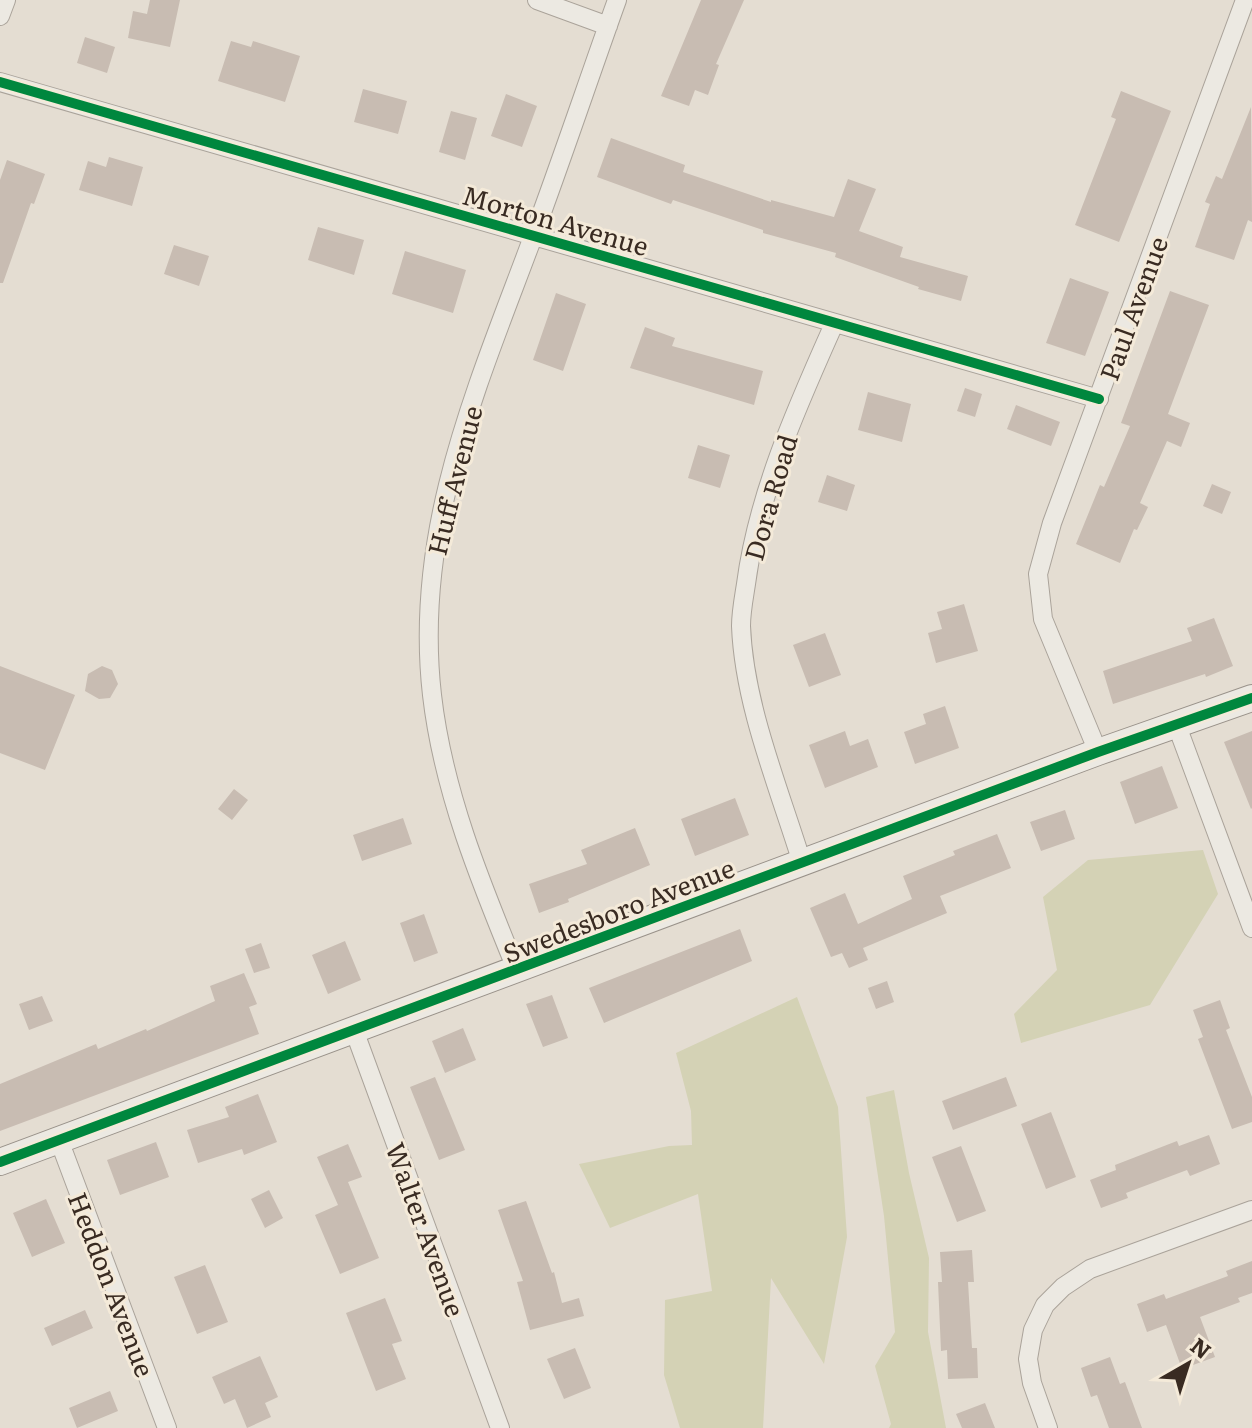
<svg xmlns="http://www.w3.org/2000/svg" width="1252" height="1428" viewBox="0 0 1252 1428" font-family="Literata,serif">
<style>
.green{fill:#d4d2b5}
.building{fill:#c8bcb2}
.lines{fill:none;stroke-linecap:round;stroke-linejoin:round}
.street-casing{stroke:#aaa39a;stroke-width:20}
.secondary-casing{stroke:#99928a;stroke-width:28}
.street{stroke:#ece9e2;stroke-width:18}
.secondary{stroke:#ece9e2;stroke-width:26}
.cycleway-casing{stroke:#f4ead9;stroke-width:15}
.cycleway{stroke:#00873e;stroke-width:10}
.labels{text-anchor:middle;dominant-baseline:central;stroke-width:6;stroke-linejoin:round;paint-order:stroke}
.street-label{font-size:26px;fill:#392b22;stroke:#f4ead9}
</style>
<rect width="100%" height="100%" fill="#e4ddd2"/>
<path class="green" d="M1203,850L1218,894L1150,1005L1021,1043L1014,1014L1057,970L1043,897L1088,860Z
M797,997L838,1107L847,1237L824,1364L771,1278L763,1428H680L664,1375L665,1300L712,1291L698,1194L610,1228L579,1164L669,1146L692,1145L691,1111L676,1053Z
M894,1090L909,1173L929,1258L928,1332L946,1428H889L891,1424L875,1366L895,1332L884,1216L866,1097Z"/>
<path class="building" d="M150,0H180L170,47L128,38L133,11L147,14Z
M701,0H744L716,64L719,65L708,95L695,90L689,106L661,96Z
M85,37L115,47L107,73L77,63Z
M231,41L251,47L253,41L300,56L285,102L218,81Z
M363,89L407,101L398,134L354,122Z
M1121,91L1171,111L1119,242L1075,225L1116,119L1111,117Z
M506,94L537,106L522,147L491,136Z
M1251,107L1252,222L1248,220L1234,260L1195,247L1210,204L1205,202L1216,176L1222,179Z
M451,111L477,118L465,160L439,152Z
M611,138L685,165L683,172L771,202V200L834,217L848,179L876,189L859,231L903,247L900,257L968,276L961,301L918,289L919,287L835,257L836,253L763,233V230L673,200L671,204L597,177Z
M109,157L143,167L132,206L79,190L88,161L106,167Z
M7,160L45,174L34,204L31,203L3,283H0V180Z
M318,227L364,240L354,275L308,260Z
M174,245L209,256L199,286L164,274Z
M405,251L466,270L453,313L392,294Z
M1070,278L1109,292L1085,356L1046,343Z
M1170,291L1209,305L1168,414L1190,423L1181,447L1167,441L1140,503L1148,507L1137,530L1134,529L1120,563L1076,544L1100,485L1104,487L1130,426L1121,423Z
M556,293L586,304L563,371L533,360Z
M645,327L675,338L672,346L763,371L754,405L630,368Z
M965,388L982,394L975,417L957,411Z
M868,392L911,404L902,442L858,430Z
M1016,405L1060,422L1051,446L1007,429Z
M698,445L730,455L720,488L688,478Z
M827,475L855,485L847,511L818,502Z
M1212,484L1231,492L1222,514L1203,506Z
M964,604L978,651L936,663L928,633L942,629L937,612Z
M1214,618L1233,666L1206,677L1205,674L1113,704L1103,671L1192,641L1187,628Z
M825,633L841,675L809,687L793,645Z
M0,666L75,695L45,770L0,753Z
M102,666L112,670L118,684L110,698L99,699L85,691L88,674Z
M945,706L959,748L915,764L904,732L926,724L923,714Z
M845,731L850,746L868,739L878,767L825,788L809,745Z
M1252,731V808L1251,809L1224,742Z
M1162,766L1178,808L1135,824L1120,782Z
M234,789L248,800L232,820L218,809Z
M735,798L749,835L695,856L681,819Z
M1065,810L1075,839L1041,851L1030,822Z
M403,818L412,844L362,861L353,835Z
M635,828L650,865L568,899L569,902L539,913L529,884L587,864L581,850Z
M997,834L1011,868L940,896L947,913L863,948L868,960L849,968L842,953L831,957L810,908L845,893L858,924L912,899L903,876L955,855L953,851Z
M424,914L438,953L414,962L400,923Z
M740,929L752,961L604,1023L589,988Z
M345,941L361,980L328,994L312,955Z
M261,943L270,968L254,973L245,949Z
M244,973L257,1004L249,1007L259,1034L0,1131V1084L96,1044L98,1049L146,1029L147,1031L215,1001L210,986Z
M887,981L894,1002L876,1009L868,988Z
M552,995L568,1038L543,1047L526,1004Z
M42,996L53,1021L29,1030L19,1004Z
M1220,1000L1230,1028L1226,1030L1252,1097V1122L1232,1129L1198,1039L1203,1037L1193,1010Z
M463,1028L476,1060L445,1073L432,1041Z
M435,1077L465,1150L439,1160L410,1087Z
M1006,1077L1017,1106L953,1130L942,1101Z
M258,1094L277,1142L244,1155L242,1149L198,1163L187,1130L229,1117L225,1107Z
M1051,1112L1076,1177L1046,1189L1021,1124Z
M1209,1135L1220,1164L1190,1176L1187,1170L1126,1193L1128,1198L1101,1208L1090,1180L1116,1170L1115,1165L1177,1141L1179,1146Z
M156,1142L169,1177L120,1195L107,1160Z
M348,1144L362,1177L348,1182L379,1258L340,1274L315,1215L338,1205L317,1157Z
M961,1146L986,1211L957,1222L932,1157Z
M269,1190L283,1218L265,1228L251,1199Z
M46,1199L65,1243L32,1257L13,1213Z
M526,1201L552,1273L554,1272L562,1303L579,1298L584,1316L530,1330L517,1282L523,1281L498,1210Z
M972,1250L974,1282H968L972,1348H977L978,1378L948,1379L947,1350L941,1351L938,1282H942L940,1252Z
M1252,1261V1293L1238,1298L1240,1302L1200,1317L1215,1357L1182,1369L1166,1325L1147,1332L1137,1304L1164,1294L1166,1299L1228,1276L1226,1271Z
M205,1265L228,1322L197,1334L174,1277Z
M385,1298L402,1341L392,1344L406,1379L376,1391L346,1313Z
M85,1310L93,1328L52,1346L44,1328Z
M575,1348L591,1388L564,1399L547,1359Z
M260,1356L278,1397L265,1403L271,1417L247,1428L235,1399L224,1404L212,1377Z
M1110,1357L1120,1384L1125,1382L1142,1428H1109L1097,1395L1091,1397L1081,1368Z
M110,1391L118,1411L77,1428L69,1408Z
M985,1403L995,1428H962L956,1414Z"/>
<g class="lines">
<g class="street-casing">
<path id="street" d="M537,0L608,26
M0,16L6,0
M0,82L1099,399
M1177,726L1252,928
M1098,752L1043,619L1038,574L1052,523L1245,0
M802,863C779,788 744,705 741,626C741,612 744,597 746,584C758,493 797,407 834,324
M517,971C480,881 443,791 432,695C413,528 478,385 534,234C563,156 589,78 617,0
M354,1030L500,1428
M59,1140L167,1428
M1048,1428L1032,1383L1028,1359L1033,1330L1045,1305L1063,1287L1090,1269L1252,1210"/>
</g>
<g class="secondary-casing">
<path id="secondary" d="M0,1162L1098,752L1252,698"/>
</g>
<use href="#street" class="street"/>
<use href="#secondary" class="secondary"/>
<g class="cycleway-casing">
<path id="cycleway" d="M0,82L1099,399
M0,1162L1098,752L1252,698"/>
</g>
<use href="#cycleway" class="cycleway"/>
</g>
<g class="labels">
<g class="street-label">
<text transform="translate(556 219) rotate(16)">Morton Avenue</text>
<text transform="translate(1132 308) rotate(-70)">Paul Avenue</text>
<text transform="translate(453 480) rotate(-76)">Huff Avenue</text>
<text transform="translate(769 497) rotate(-74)">Dora Road</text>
<text transform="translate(618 909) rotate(-21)">Swedesboro Avenue</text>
<text transform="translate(427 1229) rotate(70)">Walter Avenue</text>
<text transform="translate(113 1284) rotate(69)">Heddon Avenue</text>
</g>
</g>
<g transform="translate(1188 1364) rotate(39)" stroke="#f4ead9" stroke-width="6" paint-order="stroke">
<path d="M0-6L14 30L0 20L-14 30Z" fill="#392b22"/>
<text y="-12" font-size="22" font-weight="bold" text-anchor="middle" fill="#392b22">N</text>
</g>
</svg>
